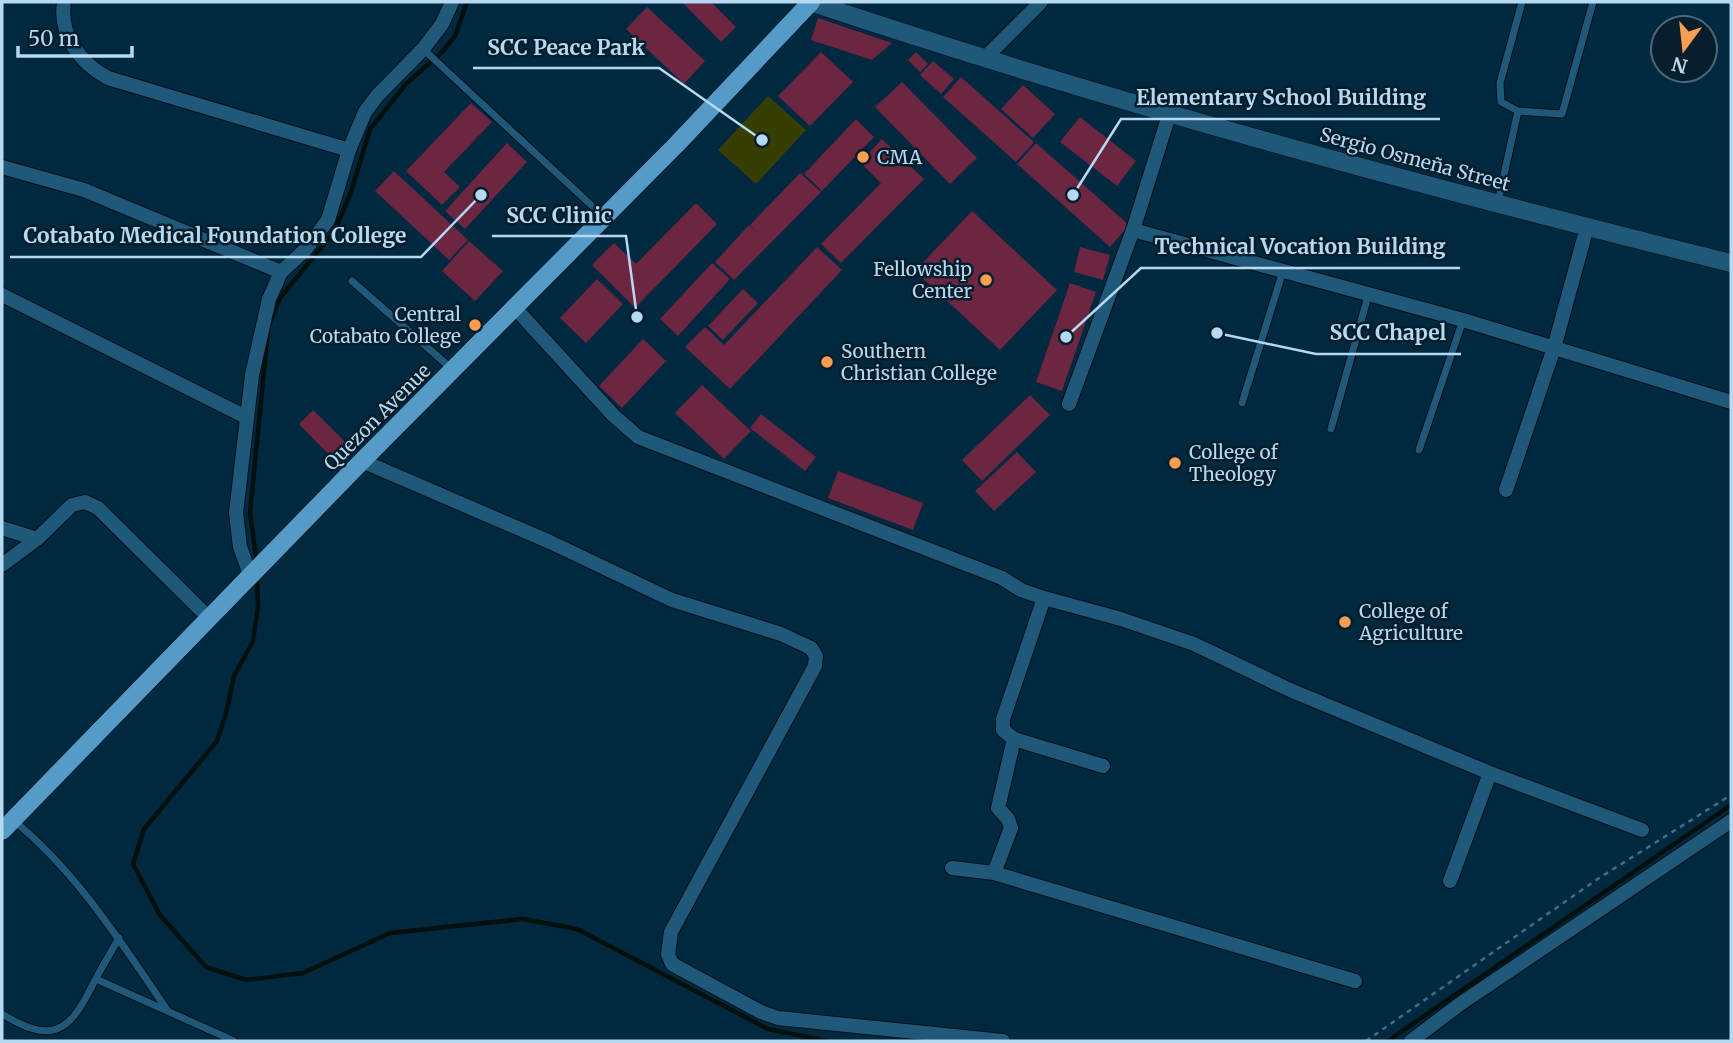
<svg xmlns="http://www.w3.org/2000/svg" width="1733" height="1043" viewBox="0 0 1733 1043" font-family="Merriweather,serif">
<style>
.green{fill:#363e01}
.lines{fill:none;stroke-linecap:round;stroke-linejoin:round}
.stream{stroke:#04100d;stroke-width:4.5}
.building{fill:#6c2642}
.service-casing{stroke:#00101d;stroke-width:9}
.minor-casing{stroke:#00101d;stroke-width:16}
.tertiary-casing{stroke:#00101d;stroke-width:19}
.primary-casing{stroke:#00101d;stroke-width:19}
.path{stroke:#456b82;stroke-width:2.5;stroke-dasharray:5 5;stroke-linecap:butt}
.service{stroke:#1f5879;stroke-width:7}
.minor{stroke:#1f5879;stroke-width:14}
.tertiary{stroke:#1f5879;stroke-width:18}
.primary{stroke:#549bc7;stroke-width:18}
.poi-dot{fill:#fb9e51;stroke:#061e2c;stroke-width:2.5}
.labels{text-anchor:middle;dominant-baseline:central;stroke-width:5;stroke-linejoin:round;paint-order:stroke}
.poi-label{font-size:19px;fill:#b6d9f1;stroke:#061e2c;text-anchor:start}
.street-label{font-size:19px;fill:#b6d9f1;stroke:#061e2c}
.leader{fill:none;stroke:#b6d9f1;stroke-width:2.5}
.callout-dot{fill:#b6d9f1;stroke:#061e2c;stroke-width:2.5}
.callout-label{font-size:21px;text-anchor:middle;font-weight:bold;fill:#b6d9f1;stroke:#061e2c;stroke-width:5;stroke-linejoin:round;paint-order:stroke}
</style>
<rect width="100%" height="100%" fill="#00283e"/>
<path class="green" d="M768,96L806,130L756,184L718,150Z"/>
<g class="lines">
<path class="stream" d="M270,323L280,298L334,232L351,192L370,129L406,84L443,51L455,36L467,2
M257,563L250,513L268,331
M257,578L258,607L253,641L234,676L227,710L217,741L144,829L133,864L160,915L206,967L246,980L303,973L390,933L523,919L577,929L768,1029L827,1041
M1388,1041L1731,805"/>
</g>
<path class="building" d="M682,2H711L736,27L721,42Z
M647,7L705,61L684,84L626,29Z
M818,18L892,43L872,60L811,40Z
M821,52L853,82L810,126L778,96Z
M916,52L928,64L920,72L908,60Z
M933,61L954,79L941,94L920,75Z
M961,77L1034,142L1016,162L943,97Z
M902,82L977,158L950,184L875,107Z
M1023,85L1055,114L1033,138L1001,109Z
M471,103L492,122L444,172L460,187L442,205L406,171Z
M1080,117L1136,161L1117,186L1060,142Z
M856,119L874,137L822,191L804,174Z
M882,139L924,179L841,263L821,244L881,183L860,162Z
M507,143L527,162L465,229L445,211Z
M1036,143L1129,225L1110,247L1017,164Z
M394,171L468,240L449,260L375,191Z
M800,173L821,192L734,280L715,262L749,225L757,233L750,225Z
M696,203L717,224L635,308L592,265L614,243L636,264Z
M972,211L1057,290L1000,350L915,271Z
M469,241L503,271L475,301L442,271Z
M817,247L842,270L730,389L685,347L705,327L724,345Z
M1080,247L1110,255L1103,280L1074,272Z
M712,263L730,279L678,336L660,319Z
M597,279L623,304L586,343L560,318Z
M1070,283L1096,292L1062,391L1036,382Z
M743,289L758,303L723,340L708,326Z
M643,339L666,361L622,408L599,386Z
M702,385L751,431L724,459L675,413Z
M1030,395L1050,415L982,481L962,460Z
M313,410L348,445L333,459L299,424Z
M761,414L816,457L805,471L750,428Z
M1017,452L1036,472L994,511L975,491Z
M838,471L923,503L913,530L828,498Z"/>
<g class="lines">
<g class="service-casing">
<path id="service" d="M423,49L604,217
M1518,111L1562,114L1593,2
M1498,202L1518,111L1501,102L1500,83L1522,2
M352,281L453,370
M1242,403L1283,271
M1331,429L1368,296
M1419,450L1463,320
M13,820C77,872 122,944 168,1011
M96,979L234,1041
M2,1014C50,1043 68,1035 92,986C100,970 110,954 119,938"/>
</g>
<g class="minor-casing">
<path id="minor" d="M64,2C59,35 80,63 108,78L349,150
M985,58L1041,2
M2,167L84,190L281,272
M1133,230L1463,320L1731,402
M2,295L246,417
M515,308L613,415L638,437L1002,578L1021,590L1044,598L1121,619L1194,644L1290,690L1490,773L1642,830
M1069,404L1133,230L1169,115
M362,461L550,542L672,600L781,634L811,648L816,656L815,666L671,932L668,954L672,964L761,1012L778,1018L1003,1041
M1506,490L1554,348L1587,227
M2,528L37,539
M2,565L37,539L72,505L85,502L98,508L209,618
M251,577L240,547L236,513L252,375L269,299L281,272L305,250L328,220L349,150L365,112L377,96L423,49L442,24L452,2
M1044,598L1003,719V730L1014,739L1103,766
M952,868L994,873L1355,981
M994,873L1011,828L1008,819L998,808L1014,739
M1450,881L1490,773
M1411,1041L1460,1004L1731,821"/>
</g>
<g class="tertiary-casing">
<path id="tertiary" d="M810,2C1113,103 1421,186 1731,263"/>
</g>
<g class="primary-casing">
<path id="primary" d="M2,831L362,461L676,145L811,2"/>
</g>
<path class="path" d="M1366,1041L1599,878L1731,795"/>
<use href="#service" class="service"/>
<use href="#minor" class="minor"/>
<use href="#tertiary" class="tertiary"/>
<use href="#primary" class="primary"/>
</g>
<g class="poi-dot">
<circle cx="863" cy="157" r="7"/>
<circle cx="986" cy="280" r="7"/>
<circle cx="475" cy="325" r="7"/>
<circle cx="827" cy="362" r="7"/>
<circle cx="1175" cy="463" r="7"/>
<circle cx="1345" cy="622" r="7"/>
</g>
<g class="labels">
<g class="poi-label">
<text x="877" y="157">CMA</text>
<text x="972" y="269" text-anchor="end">Fellowship<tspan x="972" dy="22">Center</tspan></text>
<text x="461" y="314" text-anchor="end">Central<tspan x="461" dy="22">Cotabato College</tspan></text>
<text x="841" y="351">Southern<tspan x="841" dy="22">Christian College</tspan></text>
<text x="1189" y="452">College of<tspan x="1189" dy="22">Theology</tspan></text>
<text x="1359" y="611">College of<tspan x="1359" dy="22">Agriculture</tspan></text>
</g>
<g class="street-label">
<text transform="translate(1415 159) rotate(15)">Sergio Osmeña Street</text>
<text transform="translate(377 417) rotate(-45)">Quezon Avenue</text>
</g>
</g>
<path class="leader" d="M762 140L659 68H473M1073 195L1121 119H1440M637 317L626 236H492M481 195L421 257H10M1066 337L1141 268H1460M1217 333L1316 354H1461"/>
<g class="callout-dot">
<circle cx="762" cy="140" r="7"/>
<circle cx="1073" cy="195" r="7"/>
<circle cx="637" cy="317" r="7"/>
<circle cx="481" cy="195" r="7"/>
<circle cx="1066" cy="337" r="7"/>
<circle cx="1217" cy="333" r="7"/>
</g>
<g class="callout-label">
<text x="566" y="55">SCC Peace Park</text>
<text x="1281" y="105">Elementary School Building</text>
<text x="559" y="223">SCC Clinic</text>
<text x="215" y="243">Cotabato Medical Foundation College</text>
<text x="1300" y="254">Technical Vocation Building</text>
<text x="1388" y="340">SCC Chapel</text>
</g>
<rect width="1733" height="1043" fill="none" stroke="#b6d9f1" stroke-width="7"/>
<g transform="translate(1684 49) rotate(195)"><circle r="33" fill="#061e2c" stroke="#4c697b" stroke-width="2"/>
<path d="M0-5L12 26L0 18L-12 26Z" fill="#fb9e51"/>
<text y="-10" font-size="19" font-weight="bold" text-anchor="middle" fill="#b6d9f1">N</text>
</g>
<path d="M18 46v10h114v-10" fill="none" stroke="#b6d9f1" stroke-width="3.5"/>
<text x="28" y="46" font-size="21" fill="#b6d9f1" stroke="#061e2c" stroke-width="5" paint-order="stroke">50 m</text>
</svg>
